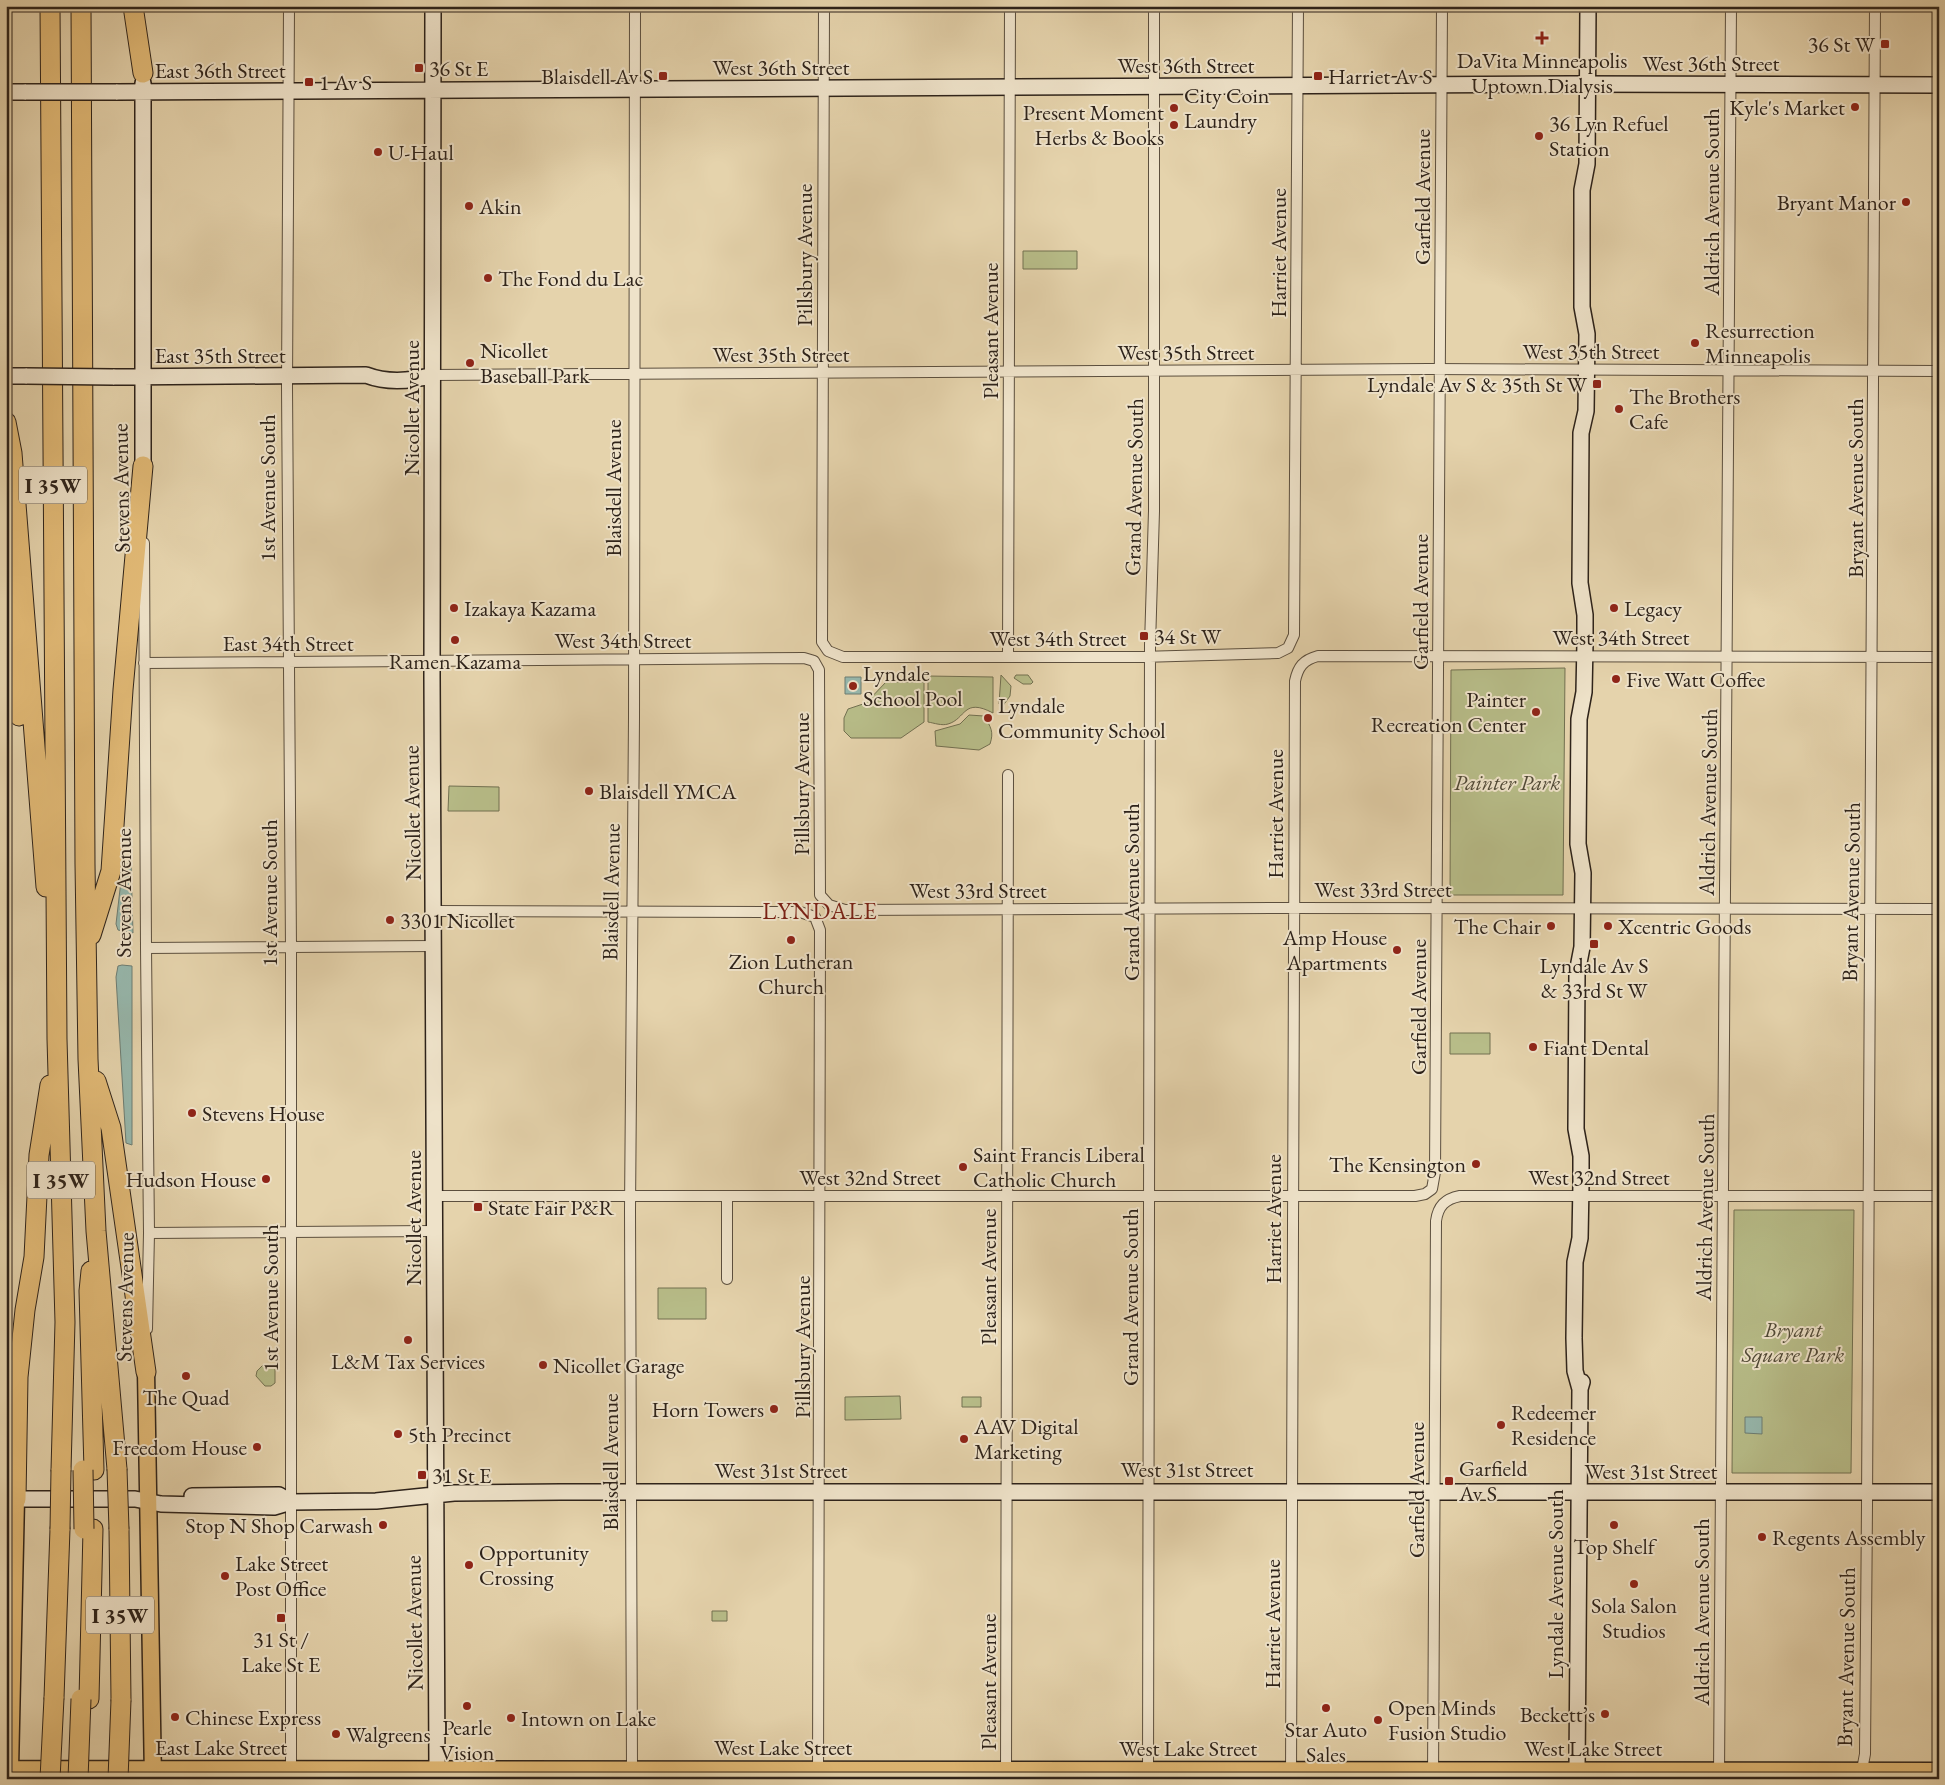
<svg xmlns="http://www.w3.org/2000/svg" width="1945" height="1785" viewBox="0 0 1945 1785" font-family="'EB Garamond',serif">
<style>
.green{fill:#b7bc88;stroke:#727051}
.water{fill:#96b7ac;stroke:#6c7c72}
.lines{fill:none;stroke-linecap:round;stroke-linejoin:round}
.street-casing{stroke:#5c4f3e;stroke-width:12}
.secondary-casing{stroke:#2e231a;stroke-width:18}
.primary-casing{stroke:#2e231a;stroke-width:19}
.highway-casing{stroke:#2e231a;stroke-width:21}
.street{stroke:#eee2c9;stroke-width:10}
.secondary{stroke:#eee2c9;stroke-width:15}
.primary{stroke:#e2ba76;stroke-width:16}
.highway{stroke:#e2ba76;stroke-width:19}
.secondary-bridge-casing{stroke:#2e231a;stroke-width:18;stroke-linecap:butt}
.highway-bridge-casing{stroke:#2e231a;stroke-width:21;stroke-linecap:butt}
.secondary-bridge{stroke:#eee2c9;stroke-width:15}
.highway-bridge{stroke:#e2ba76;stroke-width:19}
.poi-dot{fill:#8f2418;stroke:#eee2c9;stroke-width:2}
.labels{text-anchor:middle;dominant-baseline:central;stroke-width:4;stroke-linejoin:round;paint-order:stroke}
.shield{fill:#eee2c9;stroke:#685c4e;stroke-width:1}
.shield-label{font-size:21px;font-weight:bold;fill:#2e231a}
.poi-label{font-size:22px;fill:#2e231a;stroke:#eee2c9;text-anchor:start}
.street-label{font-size:22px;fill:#2e231a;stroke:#eee2c9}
.park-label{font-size:22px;font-style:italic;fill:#504936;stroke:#eee2c9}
.neighbourhood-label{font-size:24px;letter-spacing:1px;fill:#7a1f14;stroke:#eee2c9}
</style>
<rect width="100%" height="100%" fill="#e5d3ac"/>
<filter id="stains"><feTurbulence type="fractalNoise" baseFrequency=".004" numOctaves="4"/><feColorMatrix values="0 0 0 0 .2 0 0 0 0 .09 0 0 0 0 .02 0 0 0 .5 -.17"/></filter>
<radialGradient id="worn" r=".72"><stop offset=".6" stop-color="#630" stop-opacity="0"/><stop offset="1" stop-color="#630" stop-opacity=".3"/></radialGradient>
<path class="green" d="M1023,251H1077V269H1023Z
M1565,668L1563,895H1450L1451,670Z
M1001,675L1011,686L1010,696L1002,707L999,704Z
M1016,675H1028L1033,682L1031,684H1023L1014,678Z
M928,676L993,677V713C963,697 966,719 948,724C942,726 934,723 928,722Z
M886,682H924V722L901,738H851L844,731V718L848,709L866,703Z
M969,715L984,716C991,727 994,732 990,744L979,750L936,746L935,731L960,724Z
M449,786L499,787V811H448Z
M1450,1033H1490V1054H1450Z
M1734,1210H1854L1851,1473H1732Z
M658,1288H706V1319H658Z
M263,1365H273L275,1368V1383L271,1386H265L256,1376L257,1371Z
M900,1396L901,1419L845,1420V1397Z
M962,1397H981V1407H962Z
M712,1611H727V1621H712Z"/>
<path class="water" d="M845,677H861V694H845Z
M131,863L133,933L118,930L116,924L122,872L124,865Z
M122,965L132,966V1145L126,1143L116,977L118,966Z
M1745,1417H1762V1434L1745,1433Z"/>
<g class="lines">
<g class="street-casing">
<path id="street" d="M289,6L287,387L291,947V1769
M824,6L822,642L828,651L843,657H1141L1278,653L1288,648L1294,635L1298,6
M433,375L1430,369L1939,371
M144,543L146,948L149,1233L147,1329
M1008,656L1010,6
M144,663L804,658L814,661L819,670L820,895L829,905L845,910L1280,908L1939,909
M434,911L800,912L815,917L820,930L818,1779
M146,948L434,946
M435,1196H1415L1425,1194L1432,1189L1435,1172L1442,6
M149,1233L434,1231
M727,1279V1196
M632,1769L630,1210L634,718L635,6
M1719,1775L1731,6
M1861,1775L1865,1754L1867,1506L1875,6
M1006,1779L1008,775
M1148,1779L1150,645L1154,511V6
M1291,1779L1295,681C1298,667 1303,660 1318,656L1939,657
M1433,1779L1436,1221C1438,1206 1445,1199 1460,1196H1939"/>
</g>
<g class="secondary-casing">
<path id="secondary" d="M433,6L432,676L437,1770
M6,92H26
M116,92L1571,84L1939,85
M6,376H27
M113,377L366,375C387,383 412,381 433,375
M143,466V83
M1580,1389L1575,1371L1574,1338L1575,1262L1580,1238L1581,1184V1156L1576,1129L1577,973L1582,947L1583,873L1578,844L1579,719L1584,692L1585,643V615L1580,583L1581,433L1586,411L1587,334L1582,307V190L1587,164L1588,6
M192,1496L279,1495L291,1502
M6,1499H135L161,1504L274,1507L291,1502L376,1501L454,1493L561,1492H1939
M1577,1770L1580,1389L1582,1382"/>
</g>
<g class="primary-casing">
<path id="primary" d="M146,1372L153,1779
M16,1499L10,1769L1939,1771"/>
</g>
<g class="highway-casing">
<path id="highway" d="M50,6L57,1039L65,1322L61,1470
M81,6L85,864L88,1059L96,1231L117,1469
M133,6L143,73
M6,422L12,453L46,887
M6,575L19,716
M91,935L111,871L123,690L143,466
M96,1081L111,1128L146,1372
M91,1271L89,1291L94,1470
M16,1499L18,1377L25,1310L34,1257L39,1155L50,1085
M119,1529L121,1700
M54,1698L60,1529
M89,1699L93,1529"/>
</g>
<use href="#street" class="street"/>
<use href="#secondary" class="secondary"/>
<use href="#primary" class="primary"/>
<use href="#highway" class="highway"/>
<g class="secondary-bridge-casing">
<path id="secondary-bridge" d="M26,92H116
M27,376L113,377"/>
</g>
<g class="highway-bridge-casing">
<path id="highway-bridge" d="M117,1469L119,1529
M83,1470L84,1529
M60,1529L61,1470
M50,1779L54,1698
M78,1779L81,1699
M118,1779L121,1700"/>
</g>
<use href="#secondary-bridge" class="secondary-bridge"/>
<use href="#highway-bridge" class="highway-bridge"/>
</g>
<g class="poi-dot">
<path d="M1539.5 30.5h5v5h5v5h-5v5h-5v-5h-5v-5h5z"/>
<rect x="1880" y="39" width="10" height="10" rx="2.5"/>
<rect x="414" y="63" width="10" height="10" rx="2.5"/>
<rect x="658" y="71" width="10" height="10" rx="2.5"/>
<rect x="1313" y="71" width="10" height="10" rx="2.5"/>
<rect x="304" y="77" width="10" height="10" rx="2.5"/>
<circle cx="1855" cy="107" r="5"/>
<circle cx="1174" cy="108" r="5"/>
<circle cx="1174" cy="125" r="5"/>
<circle cx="1539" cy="136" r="5"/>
<circle cx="378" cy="152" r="5"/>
<circle cx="1906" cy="202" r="5"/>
<circle cx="469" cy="206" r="5"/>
<circle cx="488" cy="278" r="5"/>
<circle cx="1695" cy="343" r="5"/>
<circle cx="470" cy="363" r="5"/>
<rect x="1592" y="379" width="10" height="10" rx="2.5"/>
<circle cx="1619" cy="409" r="5"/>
<circle cx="454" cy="608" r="5"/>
<circle cx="1614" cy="608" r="5"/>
<rect x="1139" y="631" width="10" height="10" rx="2.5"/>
<circle cx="455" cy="640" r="5"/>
<circle cx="1616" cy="679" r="5"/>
<circle cx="853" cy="686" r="5"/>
<circle cx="1536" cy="712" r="5"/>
<circle cx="988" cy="718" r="5"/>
<circle cx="589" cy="791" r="5"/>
<circle cx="390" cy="920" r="5"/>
<circle cx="1551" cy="926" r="5"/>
<circle cx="1608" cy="926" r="5"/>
<circle cx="791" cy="940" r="5"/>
<rect x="1589" y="939" width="10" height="10" rx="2.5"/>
<circle cx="1397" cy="950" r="5"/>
<circle cx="1533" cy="1047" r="5"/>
<circle cx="192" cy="1113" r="5"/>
<circle cx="1476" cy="1164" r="5"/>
<circle cx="963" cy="1167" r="5"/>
<circle cx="266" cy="1179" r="5"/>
<rect x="473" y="1202" width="10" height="10" rx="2.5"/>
<circle cx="408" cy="1340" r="5"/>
<circle cx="543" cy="1365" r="5"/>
<circle cx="186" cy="1376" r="5"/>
<circle cx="774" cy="1409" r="5"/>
<circle cx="1501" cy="1425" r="5"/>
<circle cx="398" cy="1434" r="5"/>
<circle cx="964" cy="1439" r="5"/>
<circle cx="257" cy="1447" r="5"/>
<rect x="417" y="1470" width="10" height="10" rx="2.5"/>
<rect x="1444" y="1476" width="10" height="10" rx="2.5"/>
<circle cx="383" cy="1525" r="5"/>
<circle cx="1614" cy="1525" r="5"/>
<circle cx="1762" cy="1537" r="5"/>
<circle cx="469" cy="1565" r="5"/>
<circle cx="225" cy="1576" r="5"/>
<circle cx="1634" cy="1584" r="5"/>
<rect x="276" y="1613" width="10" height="10" rx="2.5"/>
<circle cx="467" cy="1706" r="5"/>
<circle cx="1326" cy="1708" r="5"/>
<circle cx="1605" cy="1714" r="5"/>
<circle cx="175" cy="1717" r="5"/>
<circle cx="511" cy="1718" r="5"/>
<circle cx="1378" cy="1720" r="5"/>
<circle cx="336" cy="1734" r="5"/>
</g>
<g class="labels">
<g class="shield">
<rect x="19" y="466.5" width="68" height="37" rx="4"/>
<rect x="27" y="1161.5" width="68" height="37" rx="4"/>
<rect x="86" y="1596.5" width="68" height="37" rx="4"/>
</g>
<g class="shield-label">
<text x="53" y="485">I 35W</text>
<text x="61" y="1180">I 35W</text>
<text x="120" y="1615">I 35W</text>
</g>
<g class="poi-label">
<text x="1875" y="44" text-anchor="end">36 St W</text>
<text x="1542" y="60" text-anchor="middle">DaVita Minneapolis<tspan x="1542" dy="25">Uptown Dialysis</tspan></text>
<text x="429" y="68">36 St E</text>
<text x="653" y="76" text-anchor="end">Blaisdell Av S</text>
<text x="1328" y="76">Harriet Av S</text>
<text x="319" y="82">1 Av S</text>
<text x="1184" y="95">City Coin<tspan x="1184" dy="25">Laundry</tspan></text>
<text x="1845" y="107" text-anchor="end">Kyle's Market</text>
<text x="1164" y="112" text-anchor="end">Present Moment<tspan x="1164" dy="25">Herbs &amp; Books</tspan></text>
<text x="1549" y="123">36 Lyn Refuel<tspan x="1549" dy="25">Station</tspan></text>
<text x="388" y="152">U-Haul</text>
<text x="1896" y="202" text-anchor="end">Bryant Manor</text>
<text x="479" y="206">Akin</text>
<text x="498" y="278">The Fond du Lac</text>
<text x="1705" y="330">Resurrection<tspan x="1705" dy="25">Minneapolis</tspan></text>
<text x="480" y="350">Nicollet<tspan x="480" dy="25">Baseball Park</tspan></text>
<text x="1587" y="384" text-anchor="end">Lyndale Av S &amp; 35th St W</text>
<text x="1629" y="396">The Brothers<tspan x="1629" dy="25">Cafe</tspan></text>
<text x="464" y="608">Izakaya Kazama</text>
<text x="1624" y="608">Legacy</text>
<text x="1154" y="636">34 St W</text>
<text x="455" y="661" text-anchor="middle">Ramen Kazama</text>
<text x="863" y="673">Lyndale<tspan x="863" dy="25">School Pool</tspan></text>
<text x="1626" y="679">Five Watt Coffee</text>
<text x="1526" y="699" text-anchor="end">Painter<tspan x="1526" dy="25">Recreation Center</tspan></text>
<text x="998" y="705">Lyndale<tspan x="998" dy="25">Community School</tspan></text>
<text x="599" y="791">Blaisdell YMCA</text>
<text x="400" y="920">3301 Nicollet</text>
<text x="1541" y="926" text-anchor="end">The Chair</text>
<text x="1618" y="926">Xcentric Goods</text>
<text x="1387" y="937" text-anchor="end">Amp House<tspan x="1387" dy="25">Apartments</tspan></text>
<text x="791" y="961" text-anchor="middle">Zion Lutheran<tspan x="791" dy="25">Church</tspan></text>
<text x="1594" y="965" text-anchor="middle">Lyndale Av S<tspan x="1594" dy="25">&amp; 33rd St W</tspan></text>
<text x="1543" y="1047">Fiant Dental</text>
<text x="202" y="1113">Stevens House</text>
<text x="973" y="1154">Saint Francis Liberal<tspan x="973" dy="25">Catholic Church</tspan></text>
<text x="1466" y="1164" text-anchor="end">The Kensington</text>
<text x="256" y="1179" text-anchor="end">Hudson House</text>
<text x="488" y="1207">State Fair P&amp;R</text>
<text x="408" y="1361" text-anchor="middle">L&amp;M Tax Services</text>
<text x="553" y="1365">Nicollet Garage</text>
<text x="186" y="1397" text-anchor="middle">The Quad</text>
<text x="764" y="1409" text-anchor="end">Horn Towers</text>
<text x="1511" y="1412">Redeemer<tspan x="1511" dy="25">Residence</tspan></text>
<text x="974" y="1426">AAV Digital<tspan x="974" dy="25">Marketing</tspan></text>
<text x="408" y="1434">5th Precinct</text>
<text x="247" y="1447" text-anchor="end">Freedom House</text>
<text x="1459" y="1468">Garfield<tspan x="1459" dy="25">Av S</tspan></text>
<text x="432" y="1475">31 St E</text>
<text x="373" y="1525" text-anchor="end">Stop N Shop Carwash</text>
<text x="1772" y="1537">Regents Assembly</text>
<text x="1614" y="1546" text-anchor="middle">Top Shelf</text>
<text x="479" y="1552">Opportunity<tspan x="479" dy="25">Crossing</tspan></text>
<text x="235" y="1563">Lake Street<tspan x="235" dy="25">Post Office</tspan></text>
<text x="1634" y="1605" text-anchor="middle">Sola Salon<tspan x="1634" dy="25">Studios</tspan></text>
<text x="281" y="1639" text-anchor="middle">31 St /<tspan x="281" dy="25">Lake St E</tspan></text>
<text x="1388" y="1707">Open Minds<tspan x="1388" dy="25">Fusion Studio</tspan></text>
<text x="1595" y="1714" text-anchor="end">Beckett’s</text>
<text x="185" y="1717">Chinese Express</text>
<text x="521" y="1718">Intown on Lake</text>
<text x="467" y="1727" text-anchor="middle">Pearle<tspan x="467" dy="25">Vision</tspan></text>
<text x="1326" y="1729" text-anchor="middle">Star Auto<tspan x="1326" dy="25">Sales</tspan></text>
<text x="346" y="1734">Walgreens</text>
</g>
<g class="street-label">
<text x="1711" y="63">West 36th Street</text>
<text x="1186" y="65">West 36th Street</text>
<text x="781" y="67">West 36th Street</text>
<text x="220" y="70">East 36th Street</text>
<text transform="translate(1422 197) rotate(-90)">Garfield Avenue</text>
<text transform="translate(1711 202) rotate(-90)">Aldrich Avenue South</text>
<text transform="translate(1278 253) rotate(-90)">Harriet Avenue</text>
<text transform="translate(804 255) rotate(-90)">Pillsbury Avenue</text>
<text transform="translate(990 331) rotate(-90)">Pleasant Avenue</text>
<text x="1591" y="351">West 35th Street</text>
<text x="1186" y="352">West 35th Street</text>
<text x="781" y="354">West 35th Street</text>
<text x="220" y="355">East 35th Street</text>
<text transform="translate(411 408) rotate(-90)">Nicollet Avenue</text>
<text transform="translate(1134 487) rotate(-89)">Grand Avenue South</text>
<text transform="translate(121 488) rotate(-91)">Stevens Avenue</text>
<text transform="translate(267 488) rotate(-90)">1st Avenue South</text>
<text transform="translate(613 488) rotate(-90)">Blaisdell Avenue</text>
<text transform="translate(1855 488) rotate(-90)">Bryant Avenue South</text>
<text transform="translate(1420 602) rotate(-90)">Garfield Avenue</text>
<text x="1621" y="637">West 34th Street</text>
<text x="1058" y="638">West 34th Street</text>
<text x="623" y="640">West 34th Street</text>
<text x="288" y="643">East 34th Street</text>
<text transform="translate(801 784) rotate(-90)">Pillsbury Avenue</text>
<text transform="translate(1708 802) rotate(-89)">Aldrich Avenue South</text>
<text transform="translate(412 813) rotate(-91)">Nicollet Avenue</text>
<text transform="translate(1275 814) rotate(-90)">Harriet Avenue</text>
<text x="1383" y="889">West 33rd Street</text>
<text x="978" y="890">West 33rd Street</text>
<text transform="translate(611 892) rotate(-89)">Blaisdell Avenue</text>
<text transform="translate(1131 892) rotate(-90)">Grand Avenue South</text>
<text transform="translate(1851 892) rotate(-89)">Bryant Avenue South</text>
<text transform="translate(123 893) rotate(-90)">Stevens Avenue</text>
<text transform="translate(269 893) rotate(-90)">1st Avenue South</text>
<text transform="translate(1418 1007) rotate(-90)">Garfield Avenue</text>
<text x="870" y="1177">West 32nd Street</text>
<text x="1599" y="1177">West 32nd Street</text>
<text transform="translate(1705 1207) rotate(-89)">Aldrich Avenue South</text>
<text transform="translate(413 1218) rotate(-90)">Nicollet Avenue</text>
<text transform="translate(1273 1219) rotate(-90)">Harriet Avenue</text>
<text transform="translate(988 1277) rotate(-90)">Pleasant Avenue</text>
<text transform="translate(125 1297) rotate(-89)">Stevens Avenue</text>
<text transform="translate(1130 1297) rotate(-90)">Grand Avenue South</text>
<text transform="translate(270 1298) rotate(-90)">1st Avenue South</text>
<text transform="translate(802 1347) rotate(-90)">Pillsbury Avenue</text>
<text transform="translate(610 1462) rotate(-90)">Blaisdell Avenue</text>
<text x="1187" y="1469">West 31st Street</text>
<text x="781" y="1470">West 31st Street</text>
<text x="1651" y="1471">West 31st Street</text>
<text transform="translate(1416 1490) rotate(-90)">Garfield Avenue</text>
<text transform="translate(1555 1584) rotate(-90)">Lyndale Avenue South</text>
<text transform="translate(1701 1612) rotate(-90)">Aldrich Avenue South</text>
<text transform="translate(414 1623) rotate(-91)">Nicollet Avenue</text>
<text transform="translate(1272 1624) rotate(-90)">Harriet Avenue</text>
<text transform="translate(1846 1657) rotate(-89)">Bryant Avenue South</text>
<text transform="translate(988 1682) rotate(-90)">Pleasant Avenue</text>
<text x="221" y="1747">East Lake Street</text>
<text x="783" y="1747">West Lake Street</text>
<text x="1188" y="1748">West Lake Street</text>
<text x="1593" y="1748">West Lake Street</text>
</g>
<g class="park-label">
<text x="1507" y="782">Painter Park</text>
<text x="1793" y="1329">Bryant<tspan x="1793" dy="25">Square Park</tspan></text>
</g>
<g class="neighbourhood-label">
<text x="820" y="910">LYNDALE</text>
</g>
</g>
<rect width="1945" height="1785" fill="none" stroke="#e5d3ac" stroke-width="25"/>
<rect x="8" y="8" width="1930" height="1770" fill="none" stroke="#2e231a" stroke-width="2.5"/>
<rect x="12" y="12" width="1920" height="1760" fill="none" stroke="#2e231a"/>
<rect width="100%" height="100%" filter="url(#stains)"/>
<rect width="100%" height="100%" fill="url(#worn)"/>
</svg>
